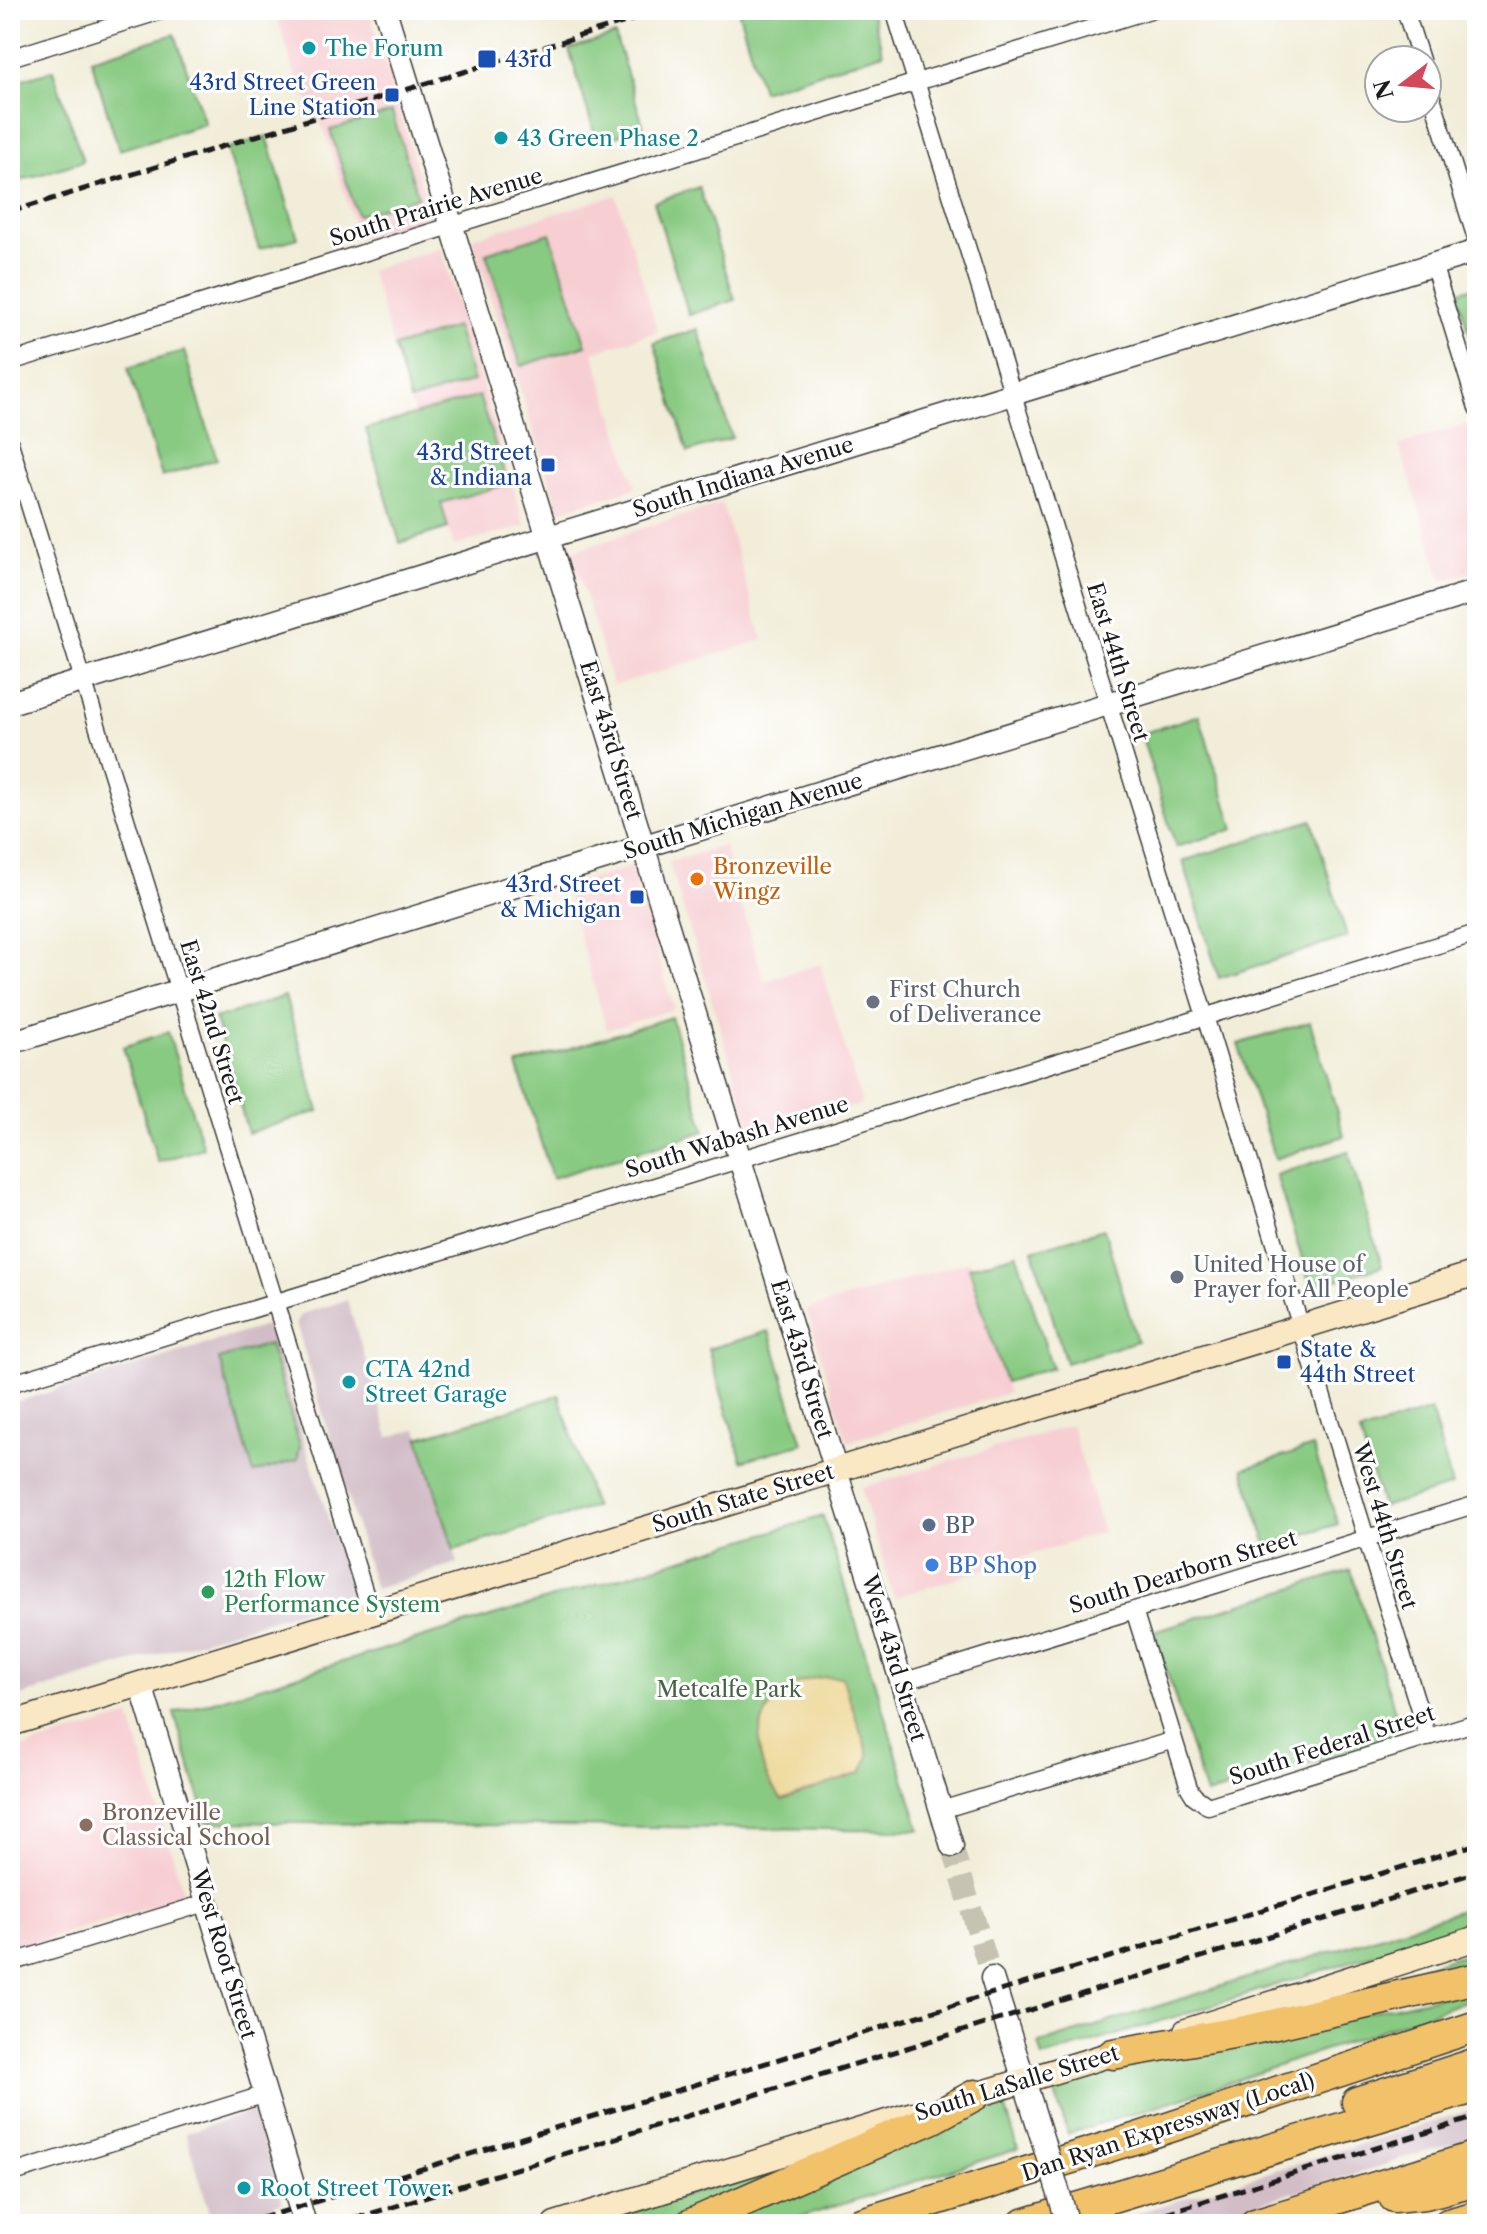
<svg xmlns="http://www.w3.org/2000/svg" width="1487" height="2234" viewBox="0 0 1487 2234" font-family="'Libre Caslon Text',serif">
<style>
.built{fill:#f7cfd3}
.industrial{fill:#d2bdc7}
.green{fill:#88ca82;stroke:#52734f;stroke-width:2}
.sand{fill:#eeda9e;stroke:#857b5d;stroke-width:2}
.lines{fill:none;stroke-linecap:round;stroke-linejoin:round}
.tertiary-tunnel{stroke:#c6c3b2;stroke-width:22;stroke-dasharray:22 11;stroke-linecap:butt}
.minor-casing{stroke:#3c3b38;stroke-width:19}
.tertiary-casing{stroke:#3c3b38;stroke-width:25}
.secondary-casing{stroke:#3c3b38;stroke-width:27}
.motorway-casing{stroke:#3c3b38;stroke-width:33}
.minor{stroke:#fff;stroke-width:16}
.tertiary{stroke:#fff;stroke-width:22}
.secondary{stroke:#fae7c3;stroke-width:24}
.motorway{stroke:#f2c26a;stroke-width:30}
.rail{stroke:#1c1c1c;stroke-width:5;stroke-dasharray:12 6;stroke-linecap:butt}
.tertiary-bridge-casing{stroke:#3c3b38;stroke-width:25;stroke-linecap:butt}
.tertiary-bridge{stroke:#fff;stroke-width:22}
.culture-dot{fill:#0f9aa8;stroke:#fff;stroke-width:3}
.transit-dot{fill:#1a4fb4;stroke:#fff;stroke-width:3}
.food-dot{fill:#e8710a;stroke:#fff;stroke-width:3}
.worship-dot{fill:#6b7280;stroke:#fff;stroke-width:3}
.service-dot{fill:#5c6f8a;stroke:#fff;stroke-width:3}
.shop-dot{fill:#3f7fe0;stroke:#fff;stroke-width:3}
.leisure-dot{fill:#2e9e5b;stroke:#fff;stroke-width:3}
.education-dot{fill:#8d6e63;stroke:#fff;stroke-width:3}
.labels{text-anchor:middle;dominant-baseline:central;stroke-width:6;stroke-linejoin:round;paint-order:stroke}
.culture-label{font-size:22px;fill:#0d838f;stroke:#fff;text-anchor:start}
.transit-label{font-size:22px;fill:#164399;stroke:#fff;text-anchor:end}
.street-label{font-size:22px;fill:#1c1c1c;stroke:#fff}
.food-label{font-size:22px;fill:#c56008;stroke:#fff;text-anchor:start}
.worship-label{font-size:22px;fill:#5b616d;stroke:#fff;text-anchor:start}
.service-label{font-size:22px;fill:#4e5e75;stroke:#fff;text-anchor:start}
.shop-label{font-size:22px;fill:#366cbe;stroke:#fff;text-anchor:start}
.leisure-label{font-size:22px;fill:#27864d;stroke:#fff;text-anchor:start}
.park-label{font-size:22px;fill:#476245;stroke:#fff}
.education-label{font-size:22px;fill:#785e54;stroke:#fff;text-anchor:start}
</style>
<rect width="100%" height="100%" fill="#fff"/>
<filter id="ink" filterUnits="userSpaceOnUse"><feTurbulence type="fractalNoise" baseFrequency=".0125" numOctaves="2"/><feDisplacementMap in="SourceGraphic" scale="16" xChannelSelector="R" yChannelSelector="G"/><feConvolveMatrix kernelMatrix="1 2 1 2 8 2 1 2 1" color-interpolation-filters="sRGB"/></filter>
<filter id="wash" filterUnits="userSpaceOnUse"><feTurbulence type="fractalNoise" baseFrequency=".006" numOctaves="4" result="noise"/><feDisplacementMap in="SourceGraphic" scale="32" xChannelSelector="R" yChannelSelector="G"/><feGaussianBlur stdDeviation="1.8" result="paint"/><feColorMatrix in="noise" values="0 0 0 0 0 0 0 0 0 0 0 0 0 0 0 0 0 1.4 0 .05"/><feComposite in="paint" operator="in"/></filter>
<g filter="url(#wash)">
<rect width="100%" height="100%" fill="#f1edd8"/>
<path class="built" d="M275,10H369L431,216L358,239L326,135L297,80Z
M616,195L658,331L593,352L636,488L559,511L472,238Z
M441,248L525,526L454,546L370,270Z
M1467,424L1477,456V570L1442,581L1399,445Z
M722,503L763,640L613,686L572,551Z
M724,846L764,981L820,964L862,1104L754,1138L669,862Z
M631,867L674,1009L607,1030L565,887Z
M969,1261L1008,1393L847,1442L807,1310Z
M1071,1425L1103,1532L894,1598L861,1488Z
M130,1716L185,1897L10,1950V1752Z"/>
<path class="industrial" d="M347,1300L389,1437L417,1429L458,1563L375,1589L296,1323L302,1314Z
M268,1325L352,1595L10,1699V1404Z
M1477,2108V2136L1191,2224H1101Z
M253,2111L283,2202L272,2206L278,2224H198L212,2219L185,2133Z"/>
<path class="green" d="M738,10H871L883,53L762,91Z
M175,34L205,124L119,150L91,59Z
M615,35L644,128L597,142L569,49Z
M53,70L83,161L10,184V83Z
M392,112L418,197L357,215L330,130Z
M267,136L298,238L259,249L227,149Z
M699,187L735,300L689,315L654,202Z
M550,233L586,345L521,366L486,253Z
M1477,286V358L1457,292Z
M456,327L473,381L410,401L394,347Z
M698,329L732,438L688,452L654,343Z
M184,351L217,459L162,477L128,368Z
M479,396L508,484L441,503L448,528L400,543L366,429Z
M1199,715L1234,829L1176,847L1141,734Z
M1312,820L1347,937L1219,978L1183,861Z
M285,996L319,1111L248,1133L215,1019Z
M671,1017L705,1131L552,1178L517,1065Z
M1310,1022L1344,1136L1275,1159L1238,1044Z
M168,1032L203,1148L158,1162L123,1047Z
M1348,1151L1382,1266L1311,1288L1276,1175Z
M1104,1229L1137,1341L1066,1363L1033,1250Z
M1017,1254L1052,1368L1005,1382L969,1267Z
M769,1331L803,1443L742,1461L708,1349Z
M269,1344L300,1446L297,1460L254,1473L219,1359Z
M559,1395L594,1507L454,1550L419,1438Z
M1431,1410L1452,1486L1382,1507L1360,1433Z
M1313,1447L1338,1524L1267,1545L1243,1469Z
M823,1516L920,1830L207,1822L174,1713Z
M1351,1570L1403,1736L1206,1795L1154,1631Z
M1477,1905V1922L1043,2058L1039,2044Z
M1477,1950V1967L1300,2005Z
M1477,1988V1997L1217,2087L1068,2134L1053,2087L1121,2067Z
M999,2103L1000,2106H1005L1018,2149L779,2224H715Z
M834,2150L665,2224H595Z"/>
<path class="sand" d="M842,1677L869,1756L861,1773L782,1800C745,1758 752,1695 811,1679C821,1676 832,1677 842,1677Z"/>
</g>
<g filter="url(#ink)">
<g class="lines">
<path class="tertiary-tunnel" d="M952,1846L992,1978"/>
<g class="minor-casing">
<path id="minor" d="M894,10L1428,1738
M1405,10L1421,60
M10,58L164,10
M1427,81L1477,242
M1433,264L1477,408
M10,362L1150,10
M10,443L371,1613
M10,1384L1477,933
M1134,1610L1189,1788L1194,1796L1208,1806L1477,1722
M902,1682L1477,1504
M941,1810L1174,1740
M10,1963L209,1902
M10,2174L266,2094"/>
</g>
<g class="tertiary-casing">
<path id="tertiary" d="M385,10L952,1846
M10,703L1477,251
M10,1043L622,853L1477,591
M141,1685L305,2224
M992,1978L1043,2141"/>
</g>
<g class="secondary-casing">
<path id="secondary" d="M10,1724L1477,1273
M1186,2031L1477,1938
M960,2100L1128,2049
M555,2224L913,2114"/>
</g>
<g class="motorway-casing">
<path id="motorway" d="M1113,2054L1245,2031L1477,1978
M1357,2102L1477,2063
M1394,2197L1425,2194L1477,2180
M691,2224L931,2119L975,2095
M858,2224L1137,2138L1477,2026
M1023,2224L1477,2087
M1255,2224L1477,2156
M1448,2224L1477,2216"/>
</g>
<use href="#minor" class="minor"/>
<use href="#tertiary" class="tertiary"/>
<use href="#secondary" class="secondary"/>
<use href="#motorway" class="motorway"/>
<path class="rail" d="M10,212L664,10
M243,2224L1477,1844
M337,2224L1477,1872
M1130,2224L1477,2117"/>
<g class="tertiary-bridge-casing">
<path id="tertiary-bridge" d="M1043,2141L1068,2224"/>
</g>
<use href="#tertiary-bridge" class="tertiary-bridge"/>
</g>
</g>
<g class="culture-dot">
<circle cx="309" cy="48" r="8"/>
<circle cx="501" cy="138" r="8"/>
<circle cx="349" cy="1382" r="8"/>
<circle cx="244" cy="2188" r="8"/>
</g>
<g class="transit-dot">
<rect x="477" y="49" width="20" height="20" rx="4"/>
<rect x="384" y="87" width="16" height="16" rx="4"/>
<rect x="540" y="457" width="16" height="16" rx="4"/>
<rect x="629" y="889" width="16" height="16" rx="4"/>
<rect x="1276" y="1354" width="16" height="16" rx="4"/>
</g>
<circle class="food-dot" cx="697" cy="879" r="8"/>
<g class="worship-dot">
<circle cx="873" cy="1002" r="8"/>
<circle cx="1177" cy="1277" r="8"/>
</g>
<circle class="service-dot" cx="929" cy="1525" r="8"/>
<circle class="shop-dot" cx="932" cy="1565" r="8"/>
<circle class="leisure-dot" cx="208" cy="1592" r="8"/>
<circle class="education-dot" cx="86" cy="1825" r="8"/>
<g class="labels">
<g class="culture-label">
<text x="325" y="48">The Forum</text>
<text x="517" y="138">43 Green Phase 2</text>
<text x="365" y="1369">CTA 42nd<tspan x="365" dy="25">Street Garage</tspan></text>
<text x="260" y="2188">Root Street Tower</text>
</g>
<g class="transit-label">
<text x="505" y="59" text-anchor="start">43rd</text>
<text x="376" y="82">43rd Street Green<tspan x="376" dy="25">Line Station</tspan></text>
<text x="532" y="452">43rd Street<tspan x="532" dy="25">&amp; Indiana</tspan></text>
<text x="621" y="884">43rd Street<tspan x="621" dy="25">&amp; Michigan</tspan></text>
<text x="1300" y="1349" text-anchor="start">State &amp;<tspan x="1300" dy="25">44th Street</tspan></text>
</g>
<g class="street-label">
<text transform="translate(436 207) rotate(-17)">South Prairie Avenue</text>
<text transform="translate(743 477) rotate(-17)">South Indiana Avenue</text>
<text transform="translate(1118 662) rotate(73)">East 44th Street</text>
<text transform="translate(611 740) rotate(73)">East 43rd Street</text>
<text transform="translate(743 816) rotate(-17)">South Michigan Avenue</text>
<text transform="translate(212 1022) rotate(73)">East 42nd Street</text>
<text transform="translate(737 1137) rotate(-17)">South Wabash Avenue</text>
<text transform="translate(802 1359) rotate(73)">East 43rd Street</text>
<text transform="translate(743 1498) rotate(-17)">South State Street</text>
<text transform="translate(1385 1526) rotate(73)">West 44th Street</text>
<text transform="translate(1183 1572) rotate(-17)">South Dearborn Street</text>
<text transform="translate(894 1658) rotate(73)">West 43rd Street</text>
<text transform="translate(1332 1745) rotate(-18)">South Federal Street</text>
<text transform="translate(224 1954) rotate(73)">West Root Street</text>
<text transform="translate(1017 2083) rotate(-17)">South LaSalle Street</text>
<text transform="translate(1168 2127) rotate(-18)">Dan Ryan Expressway (Local)</text>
</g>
<g class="food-label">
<text x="713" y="866">Bronzeville<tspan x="713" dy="25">Wingz</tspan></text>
</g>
<g class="worship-label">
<text x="889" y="989">First Church<tspan x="889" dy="25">of Deliverance</tspan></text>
<text x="1193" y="1264">United House of<tspan x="1193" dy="25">Prayer for All People</tspan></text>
</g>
<g class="service-label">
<text x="945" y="1525">BP</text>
</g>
<g class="shop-label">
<text x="948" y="1565">BP Shop</text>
</g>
<g class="leisure-label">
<text x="224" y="1579">12th Flow<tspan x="224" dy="25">Performance System</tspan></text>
</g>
<g class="park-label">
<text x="729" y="1689">Metcalfe Park</text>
</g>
<g class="education-label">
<text x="102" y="1812">Bronzeville<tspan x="102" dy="25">Classical School</tspan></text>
</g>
</g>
<rect width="1487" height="2234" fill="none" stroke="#fff" stroke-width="40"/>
<g transform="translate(1403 84) rotate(254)"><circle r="38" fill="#ffffff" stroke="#a4a4a4" stroke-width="2"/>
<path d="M0-6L14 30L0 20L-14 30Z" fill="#d1495b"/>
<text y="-12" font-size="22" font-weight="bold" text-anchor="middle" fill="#1c1c1c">N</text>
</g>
</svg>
